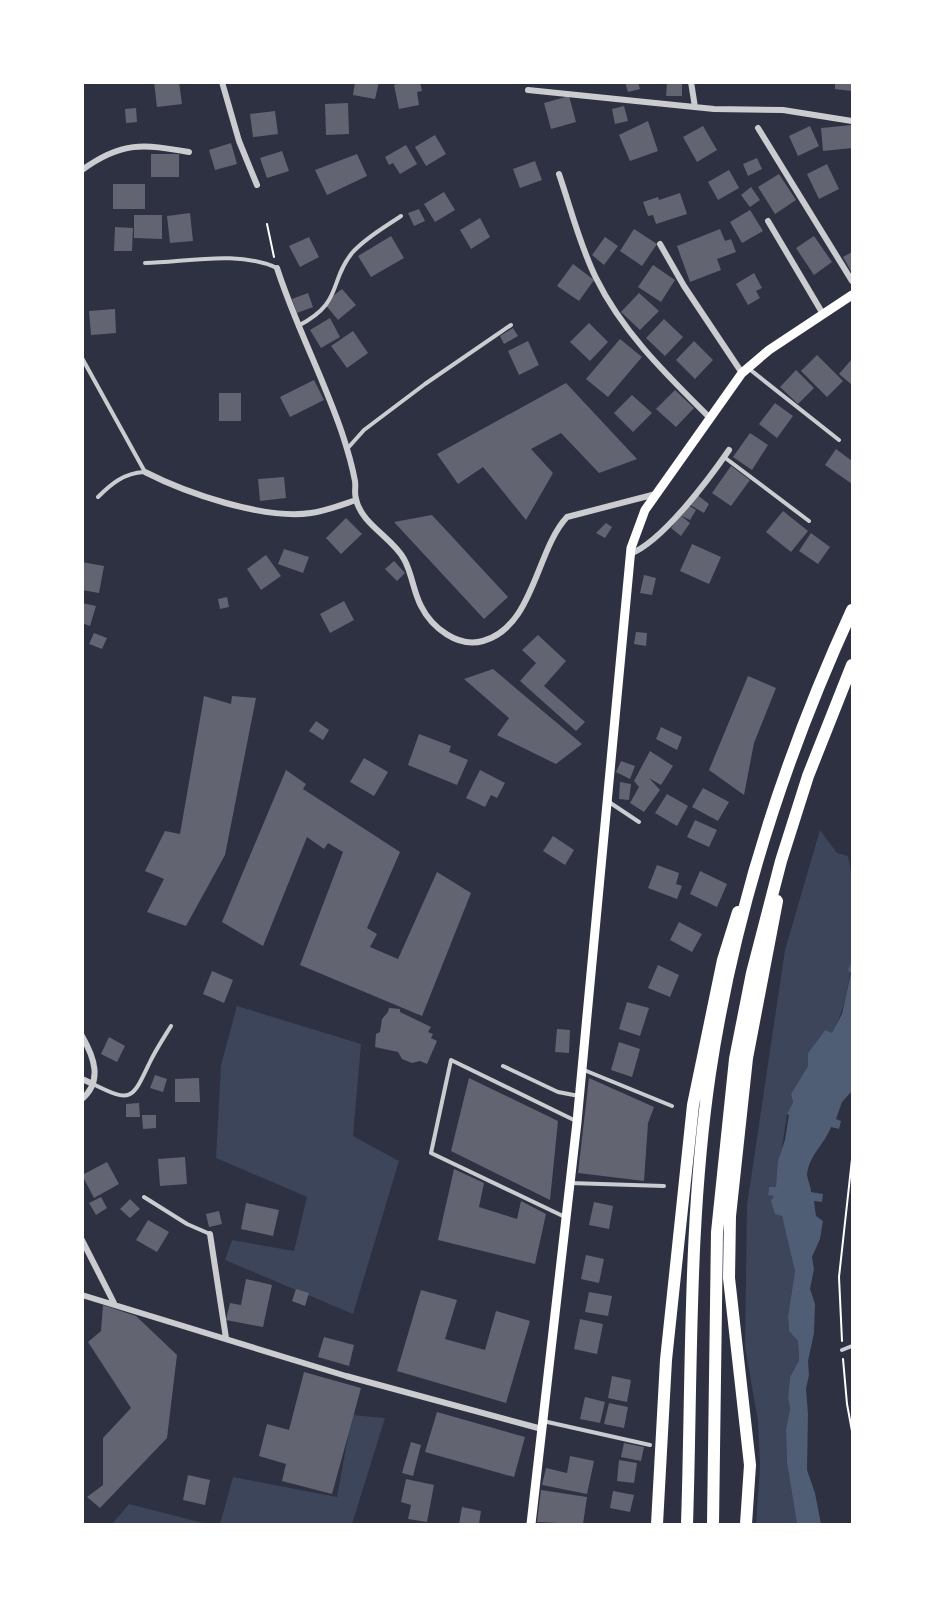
<svg xmlns="http://www.w3.org/2000/svg" width="935" height="1607" viewBox="0 0 935 1607" font-family="Figtree,sans-serif">
<style>
.green{fill:#3c4559}
.water{fill:#4f5d75}
.building{fill:#626471}
.lines{fill:none;stroke-linecap:round;stroke-linejoin:round}
.path{stroke:#fff;stroke-width:2}
.service{stroke:#caccd0;stroke-width:4}
.minor{stroke:#caccd0;stroke-width:6}
.secondary{stroke:#fff;stroke-width:9}
.trunk{stroke:#fff;stroke-width:12}
</style>
<rect width="100%" height="100%" fill="#2d3142"/>
<path class="green" d="M820,830L837,853L848,856C859,905 856,990 832,1034L825,1030L808,1053V1066L791,1094L793,1102L787,1114L776,1188L769,1187L768,1194L775,1196L789,1238L795,1271L788,1316L789,1331L798,1341L799,1360L790,1377L788,1398L790,1409L786,1429L787,1463L797,1524H756L760,1466L758,1421L745,1347L747,1205L785,950Z
M237,1006L361,1044L353,1136L399,1161L353,1314L225,1260L232,1240L294,1251L307,1197L216,1158L221,1065Z
M352,1415L385,1418L352,1524H220L233,1477L337,1497Z
M129,1504L207,1524H112Z"/>
<path class="water" d="M851,963L852,964V1091L842,1102L836,1119L841,1121L839,1129L831,1127C824,1145 810,1154 807,1174C807,1179 811,1186 811,1192L823,1194L822,1202L814,1201L816,1216L823,1221L820,1239L812,1257L814,1269L810,1289L815,1304L814,1333L808,1361L809,1375L806,1389L808,1414L807,1470L815,1493L821,1524H797L787,1463L786,1429L790,1409L788,1398L790,1377L799,1360L798,1341L789,1331L788,1316L795,1271L782,1216L775,1214L771,1201L774,1196L768,1195L769,1187H776L778,1161L785,1140L789,1115L787,1114L793,1102L791,1094L808,1066V1053L825,1030L832,1033L842,1014L851,973L848,970Z"/>
<path class="building" d="M154,82H179L182,104L157,107Z
M355,82H379L375,99L353,95Z
M404,82H420L422,91L417,92L419,105L399,109L394,85Z
M625,82H638L640,89L628,92Z
M835,82H852V91L835,89Z
M667,83L682,84V96H666Z
M569,96L576,122L551,129L544,103Z
M348,103L349,134L326,135L325,104Z
M624,106L628,121L615,124L612,109Z
M136,108L137,122L126,123L125,109Z
M275,111L278,134L253,137L250,114Z
M648,121L658,151L630,161L619,135Z
M852,125V148L823,151L821,128Z
M703,126L717,150L697,162L683,137Z
M810,126L819,146L798,156L789,136Z
M435,135L446,154L426,166L415,147Z
M231,143L237,164L215,170L209,150Z
M406,145L417,164L400,174L393,163L389,165L385,157Z
M282,151L289,171L267,178L260,158Z
M151,154H179V177H151Z
M357,154L367,176L327,195L315,170Z
M757,158L762,169L748,176L743,164Z
M535,161L542,180L520,188L513,169Z
M827,164L839,189L819,199L807,174Z
M729,170L739,188L718,200L708,182Z
M779,174L796,200L775,214L758,187Z
M113,184H145V209H113Z
M751,187L760,200L750,207L741,195Z
M444,192L455,210L435,222L424,204Z
M680,193L687,214L656,224L653,215L648,216L643,202L658,197L659,200Z
M419,209L425,221L414,226L408,213Z
M750,210L763,231L742,243L730,222Z
M190,213L193,241L170,243L167,216Z
M134,215H162V239L134,238Z
M480,218L490,237L471,249L460,230Z
M115,227L133,228L132,251H114Z
M634,229L657,244L642,266L620,251Z
M720,229L725,241L731,239L736,252L717,259L721,270L690,282L677,246Z
M391,236L404,258L371,277L358,256Z
M814,236L832,262L814,275L796,248Z
M309,237L319,257L300,267L289,246Z
M605,237L618,246L604,265L592,255Z
M852,252V273L843,257Z
M573,264L594,280L579,301L557,286Z
M653,265L675,280L661,302L638,287Z
M754,273L762,288L756,291L760,298L748,305L736,284Z
M342,289L356,305L338,320L324,303Z
M308,293L313,307L297,313L292,299Z
M639,293L659,311L640,330L621,312Z
M115,309L116,333L91,335L89,311Z
M330,318L340,337L321,348L310,330Z
M664,319L683,337L665,356L646,338Z
M589,323L608,342L590,361L570,342Z
M513,328L518,336L504,344L500,336Z
M353,331L368,353L347,368L331,346Z
M620,339L642,357L608,397L586,379Z
M528,341L539,365L519,375L508,351Z
M694,341L713,360L695,379L676,360Z
M817,355L843,381L827,397L801,371Z
M852,359V385L839,374Z
M796,370L814,388L798,404L780,387Z
M314,380L324,400L290,417L280,397Z
M566,383L637,459L599,473L561,433L531,449L553,473L526,520L483,467L458,484L437,454Z
M675,390L694,408L676,427L656,409Z
M219,393H241V421H219Z
M632,395L652,413L633,432L614,413Z
M775,403L793,416L777,438L759,424Z
M750,433L768,445L752,470L733,457Z
M836,449L852,461V484L825,465Z
M731,466L750,480L731,506L712,493Z
M284,477L286,498L260,501L258,479Z
M696,494L709,504L704,513L690,505Z
M688,505L696,510L690,520L680,515L690,523L681,536L671,528L680,515Z
M783,511L808,531L791,552L766,532Z
M432,515L508,597L484,619L394,522Z
M346,518L362,534L341,554L326,538Z
M606,523L612,527L605,538L596,533Z
M811,533L830,547L818,564L799,551Z
M692,544L721,557L709,584L680,571Z
M284,549L309,557L303,573L278,564Z
M266,555L281,576L261,590L247,569Z
M394,561L405,573L397,581L385,569Z
M82,562L104,566L99,593L82,590Z
M644,575L656,578L652,595L640,593Z
M227,597L229,607L220,609L218,599Z
M344,601L354,620L330,633L320,614Z
M82,603L96,606L90,626L82,623Z
M636,632L647,633L646,646L634,644Z
M94,633L107,638L102,649L89,644Z
M538,635L566,661L544,686L585,722L576,731L520,681L536,663L522,650Z
M493,669L582,744L556,764L497,735L509,718L464,679Z
M748,676L776,688L754,743L744,795L709,770Z
M204,696L231,704L232,696L256,698L225,855L186,926L147,912L164,879L145,871L165,831L180,834Z
M316,721L329,730L323,740L309,731Z
M661,727L682,737L677,750L656,739Z
M419,734L451,746L449,752L468,760L457,785L408,765Z
M650,751L673,766L661,785L649,778L660,790L644,812L630,803L639,787L634,781Z
M364,758L388,772L374,796L350,782Z
M621,761L635,766L630,779L616,772Z
M286,770L306,784L303,789L400,852L367,928L377,934L370,947L398,959L437,872L471,893L422,1016L300,965L343,852L328,843L324,849L307,837L263,946L222,922Z
M480,770L505,783L497,798L491,795L485,807L466,798Z
M620,782L631,784L629,800L619,799Z
M703,788L729,802L718,821L692,807Z
M667,794L688,806L677,826L655,813Z
M695,820L717,830L709,847L687,837Z
M553,836L574,850L565,865L543,851Z
M657,865L679,873L676,884L682,886L677,899L648,888Z
M700,871L727,884L717,907L690,894Z
M679,922L702,934L692,952L670,940Z
M658,965L679,975L670,997L648,988Z
M212,971L233,980L224,1003L203,994Z
M627,1002L649,1008L640,1036L619,1029Z
M389,1008L400,1009V1012L431,1027L428,1032L433,1034L431,1038L437,1041L427,1064L420,1061L412,1063L402,1059L398,1052L375,1047L376,1034L380,1032L382,1019L388,1012Z
M557,1029L570,1030L569,1053L555,1052Z
M109,1037L125,1046L117,1062L101,1054Z
M619,1042L640,1049L632,1077L611,1070Z
M155,1075L167,1079L163,1092L150,1088Z
M199,1078L200,1102H175V1079Z
M469,1078L558,1121L550,1200L451,1151Z
M589,1078L654,1107L648,1123L644,1181L578,1173Z
M139,1103L140,1117H126V1104Z
M142,1115H156V1128L143,1129Z
M185,1157L187,1184L160,1186L158,1159Z
M107,1162L119,1184L94,1198L82,1175Z
M454,1169L484,1183L479,1207L517,1219L521,1201L546,1214L535,1264L438,1240Z
M101,1197L107,1208L96,1215L89,1203Z
M130,1199L140,1209L130,1218L120,1209Z
M594,1202L613,1206L609,1229L589,1225Z
M246,1203L279,1210L273,1236L241,1229Z
M219,1211L222,1224L209,1227L206,1214Z
M148,1220L169,1232L157,1252L136,1240Z
M586,1255L604,1259L599,1283L581,1279Z
M246,1279L272,1285L263,1327L226,1320L230,1303L241,1305Z
M296,1289L309,1293L305,1306L292,1301Z
M421,1290L457,1300L445,1339L485,1350L496,1311L530,1321L506,1403L397,1371Z
M589,1292L612,1296L608,1316L585,1312Z
M103,1305L136,1316L177,1355L167,1438L100,1508L87,1497L103,1485V1438L131,1408L88,1342L101,1331Z
M580,1319L603,1324L597,1354L574,1349Z
M324,1337L354,1345L349,1366L318,1357Z
M304,1372L361,1388L332,1494L282,1481L286,1464L259,1456L267,1424L289,1430Z
M612,1376L631,1380L627,1402L608,1398Z
M585,1397L605,1402L600,1423L580,1419Z
M609,1403L628,1407L624,1428L604,1424Z
M437,1412L525,1437L514,1477L425,1452Z
M411,1442L421,1445L413,1476L402,1473Z
M624,1443L644,1447L641,1461L621,1457Z
M570,1456L594,1461L587,1494L542,1485L546,1468L567,1473Z
M619,1460L637,1463L634,1483L617,1481Z
M188,1475L210,1480L205,1505L183,1500Z
M406,1479L434,1485L427,1522L408,1519L411,1505L401,1502Z
M541,1490L587,1497L583,1524L537,1522Z
M613,1491L634,1495L630,1512L610,1508Z
M462,1507L481,1511L479,1524H459Z"/>
<g class="lines">
<path class="path" d="M267,224L274,257
M842,1341L839,1277L852,1159
M843,1359L847,1404L852,1431"/>
<path class="service" d="M145,263C187,262 238,250 277,268
M298,326C344,302 328,283 352,253C365,238 385,227 401,216
M82,358L145,472
M748,368L839,440
M347,449L364,430L425,384L511,325
M724,457L809,521
M98,497C111,484 124,473 144,472
M609,802L639,822
M503,1066L558,1092L579,1096
M584,1070L672,1106
M93,1084C131,1103 132,1100 149,1064C155,1051 163,1039 171,1026
M570,1183L664,1186
M144,1197L187,1224L210,1234
M565,1217L431,1153L451,1060L576,1121
M842,1350L852,1346
M543,1421L650,1445"/>
<path class="minor" d="M222,82L239,141L257,185
M691,82L695,107
M528,90L714,109L783,110L852,121
M758,128L852,281
M82,170C122,141 143,144 189,152
M559,174C571,209 580,246 596,278C623,333 667,375 709,417
M768,221L823,314
M660,244L684,286L742,373
M277,268C295,324 323,377 342,433C347,448 352,465 355,481C356,487 354,493 356,499C361,524 393,538 404,559C412,573 413,591 421,606C432,628 458,648 483,641C534,627 536,550 567,517L656,494
M145,472C186,493 264,520 311,513C326,511 341,505 356,500
M630,554C662,542 709,479 729,450
M82,1036C94,1057 103,1081 82,1099
M82,1079L93,1084
M210,1234L226,1338
M82,1240L114,1303
M82,1295L346,1376L542,1429"/>
<path class="secondary" d="M531,1524L577,1122L631,548L645,510L742,373L769,350L852,295"/>
<path class="trunk" d="M657,1524L666,1360L693,1105L723,960L738,912
M687,1524C692,1374 688,1222 710,1073C734,914 785,756 852,610
M713,1524L717,1232L735,1059L752,973L781,861L808,776L852,665
M746,1524L750,1465L729,1278L730,1216L747,1058L777,901"/>
</g>
<rect width="935" height="1607" fill="none" stroke="#ffffff" stroke-width="168"/>
</svg>
